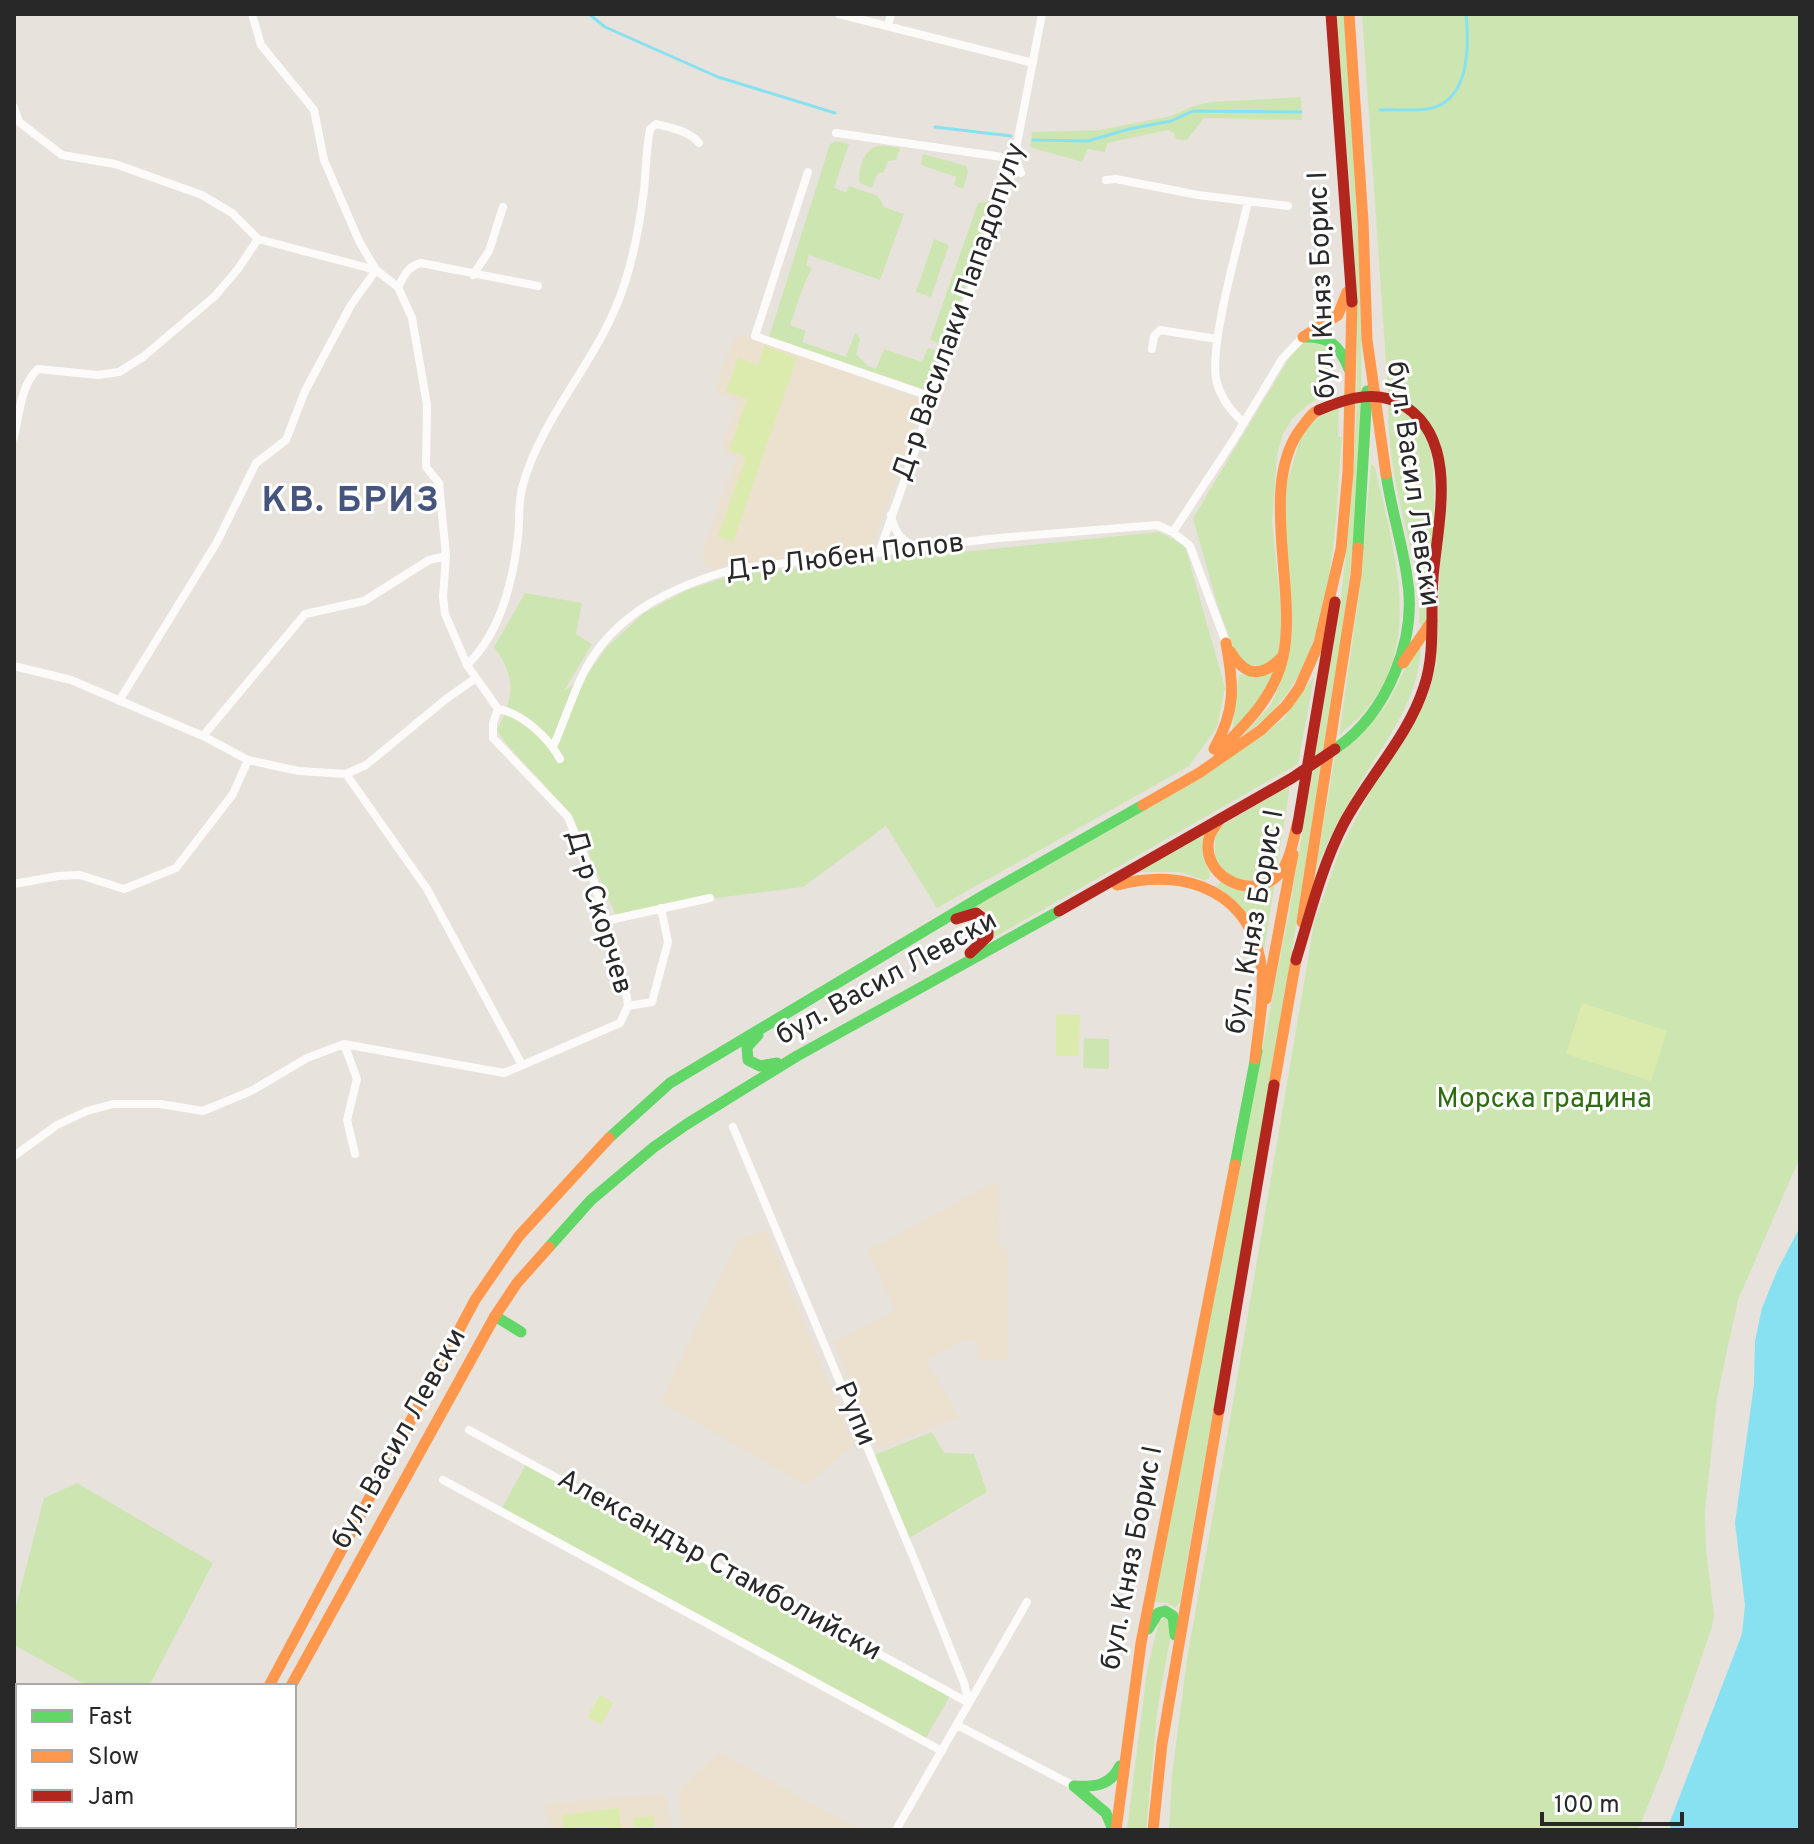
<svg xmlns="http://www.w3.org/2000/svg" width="1814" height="1844" viewBox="0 0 1814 1844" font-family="Overpass,sans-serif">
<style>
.education{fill:#ece0cf}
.green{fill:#cde6b1}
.pitch{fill:#dbebae}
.water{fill:#88e1f1}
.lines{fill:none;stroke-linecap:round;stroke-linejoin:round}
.stream{stroke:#88e1f1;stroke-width:3}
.street{stroke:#fcfbfa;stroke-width:8}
.fast{stroke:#63d668;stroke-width:11}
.slow{stroke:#ff974d;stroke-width:11}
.jam{stroke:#b3261e;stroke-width:11}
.labels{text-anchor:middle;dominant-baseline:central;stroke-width:6;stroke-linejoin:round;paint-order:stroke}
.street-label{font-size:28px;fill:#282828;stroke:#fff}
.park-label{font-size:28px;fill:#2e6b12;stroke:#fff}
.district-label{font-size:36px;font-weight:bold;letter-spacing:2px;fill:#45557d;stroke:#fff}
</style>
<rect width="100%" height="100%" fill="#e8e2dc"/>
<path class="education" d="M741,335L923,400L872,548L710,569L703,561V549L737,457L727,453L723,445L739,401L716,392L722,367L734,339Z
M995,1182L999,1184L998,1238L1000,1246L1009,1252L1008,1360H978V1340H966L926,1360L959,1417L879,1449L834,1342L895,1311L868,1251Z
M766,1230L854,1445L806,1485L660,1402L739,1239Z
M719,1752L859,1830H681L678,1792Z
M662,1794L667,1798L671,1830H548L546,1804Z"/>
<path class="green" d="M1335,14H1344C1354,172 1368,330 1358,489C1351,599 1329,707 1313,816C1273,1079 1225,1340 1180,1602L1175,1608L1168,1603L1154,1602L1289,912L1340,605C1350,524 1357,443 1357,361C1358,245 1345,130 1335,14Z
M1362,14H1800V1157L1738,1300L1717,1398L1705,1511L1706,1550L1714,1614L1712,1627L1664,1766L1638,1830H1169L1172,1775L1187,1659L1233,1403L1314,923L1341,847L1371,790L1426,700L1436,666L1444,461L1395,394L1388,392Z
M1301,97L1302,120L1204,118L1187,140L1176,139L1174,133L1168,130L1107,143L1105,152L1088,149L1082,162L1030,147L1032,132L1100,130L1171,116L1193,106L1212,102Z
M836,141L849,144L834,188L846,192L849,186L878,196L884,207L904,214L880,280L809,255L806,265L812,268L803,287L790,325L806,331L802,342L846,357L855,333L860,339L856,354L868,366L876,369L884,349L922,362L928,348L942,352L929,391L769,337L830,144Z
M889,146L900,148L896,160L888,161L884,172L877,174L872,188L860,183C857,172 863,151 875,147C879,145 884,146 889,146Z
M923,154L966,166L968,172L963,189L954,185L956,177L921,165Z
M1002,171L1006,172L945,345L930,340L978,203L991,201Z
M934,239L949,245L931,297L916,292Z
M1310,341L1325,347L1330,393L1309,404L1292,419L1283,434L1277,455L1272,523L1282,617L1279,653L1268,664L1257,666L1247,664L1236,654L1218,607L1193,518L1292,353L1299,345Z
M1388,403C1397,409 1412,415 1419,423C1447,456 1428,580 1426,624L1423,627L1419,623L1420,596L1418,580C1405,522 1387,463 1388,403Z
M1339,405L1338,436L1342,437C1333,534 1338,677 1243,735L1270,706L1283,677V495L1304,427Z
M1371,464L1375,467C1396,561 1432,665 1339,735L1360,588Z
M1159,532L1185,546L1225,688L1217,727L1189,766L937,908L886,826L803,887L700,900L617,918L572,815L508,746L497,730C514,697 517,678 494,647L525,593L582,603L576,634L592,644L564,691L587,675L606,648L644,613L687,590L733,575Z
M1417,645L1421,648C1418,700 1389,736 1363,778C1345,809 1327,840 1315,873L1335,756L1379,715L1390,699Z
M1273,670L1267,693L1232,731L1239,675Z
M1314,676L1298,764L993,938L992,917L985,911L974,907L1252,743L1284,718Z
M1290,785L1278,861L1271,873L1252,882L1231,878L1214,861L1216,829Z
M1202,833L1205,836V860L1210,875L1209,879L1204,880L1179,872H1138Z
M1221,881L1275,883L1264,950L1216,887Z
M1084,1038L1109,1039V1069L1083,1068Z
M932,1432L944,1453L974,1454L987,1492L906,1540L872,1456Z
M526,1464L950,1696L926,1738L502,1508Z
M77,1483L213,1563L149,1686H88L14,1645V1614L44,1498Z
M1167,1617L1170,1618L1172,1628L1158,1705L1146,1830H1127L1147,1671L1159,1621Z
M14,1751L18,1753V1826H106L104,1830H14Z"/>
<path class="pitch" d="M764,346L797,358L733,542L718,537L746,457L729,450L747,399L726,392L738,358L758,365Z
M1582,1003L1667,1031L1651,1081L1566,1054Z
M1056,1014L1080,1015L1079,1056H1056Z
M600,1695L614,1703L601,1725L587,1717Z
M619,1808L621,1830H564L562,1815Z
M654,1816L655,1830H635L633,1818Z"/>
<path class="water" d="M1800,1227V1830H1672L1669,1824L1742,1634L1745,1605L1735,1523L1754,1384L1755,1341L1762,1308L1777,1271Z"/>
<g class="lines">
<path class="stream" d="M589,14L605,27L718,77L835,113
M1380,110C1396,109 1417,112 1432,108C1470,98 1469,45 1466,14
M935,127L1011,136
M1033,140L1088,141L1129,129L1171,121L1193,111L1301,112"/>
<path class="street" d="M252,14L261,45L314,110L324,160L359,241L376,270L398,287L412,318L427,405L426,467L439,483L446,556L443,597L445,614L467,665L498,709
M839,14L1033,63
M888,26L891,14
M14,107L19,122L62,155L115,164L202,195L232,213L258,239L376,270L351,305L305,391L286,440L256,463L217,542L119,701
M836,133L1016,159L1021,173
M808,172L755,336L932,397
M1106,180L1116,179L1198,195L1288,206
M473,275L489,251L503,207
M398,287C404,276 408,266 421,263L538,286
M1152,349L1154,336L1160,330L1217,339
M1244,423C1231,411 1222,400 1217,383C1207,349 1240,240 1248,201
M14,437C19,415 21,384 38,369L98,375L119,372L143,357L215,296L238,269L258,239
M891,515C894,530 900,541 915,546
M1173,532L1234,439L1282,359L1303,337
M879,553L1011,175L1042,14
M467,665C500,633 513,582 518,537C520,521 518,504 522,488C539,423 589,370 615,309C631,273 639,230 644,190C646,170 646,150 650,129L656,124C671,128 688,130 699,143
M14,666L71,680L203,736L248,760L299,771L346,774L366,765L446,699L476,678
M498,709C522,713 548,737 560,759
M203,736L305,614L364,601L429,560L446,556
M553,747C564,722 572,696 584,672C614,613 674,586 734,569L998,538L1157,525L1173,532L1190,546L1226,643
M346,774L427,889L522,1065
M14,884L58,876L80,875L124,889L176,868L233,794L248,760
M605,921L710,898
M628,1006L652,1002L668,942L661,908
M344,1044L357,1079L347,1120L355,1154
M733,1127L917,1566L964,1683L969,1703
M14,1156L57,1125L87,1111L113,1104H160L203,1111L251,1091L307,1058L344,1044L504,1073L620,1023L628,1006L627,997L593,878L568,817L493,738V723L498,709
M469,1430L969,1703
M443,1480L942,1751
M957,1725L1074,1786
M896,1830L1027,1602"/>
<path class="fast" d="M1304,337C1329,336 1340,346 1349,369
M1358,548L1367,391
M1335,749C1387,714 1418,639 1407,577C1402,542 1391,509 1386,474
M758,1035L747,1047L748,1060L760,1066L777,1063
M609,1138L670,1083L986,894L1143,805
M1235,1165L1257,1051
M549,1247L591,1200L654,1147L687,1124L797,1056L1059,911
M495,1316L521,1332
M1148,1629L1158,1613L1165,1611L1173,1616L1175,1635
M1074,1786C1095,1787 1110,1786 1120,1766
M1074,1786L1106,1813L1113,1830"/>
<path class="slow" d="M1349,14L1363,221L1367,340L1386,474
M1303,337L1338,315L1347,292
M1230,651C1245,677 1262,678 1282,657
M1403,663L1432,621
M1214,749C1236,710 1234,686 1226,643
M1218,752C1246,724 1275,696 1283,657C1298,589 1257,484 1302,427C1308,420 1311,413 1319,410
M1143,805L1199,773L1261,730L1286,706L1299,688L1319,643L1341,549L1348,472L1352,302
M1220,819C1217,824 1212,830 1210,835C1197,874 1250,903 1278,875C1291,862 1293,838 1298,822
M1117,885C1187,866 1255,893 1262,973C1264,1001 1258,1031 1255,1059
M1302,922L1356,575L1358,548
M1266,999L1293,854
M1274,1085L1297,954
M269,1686L475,1300L519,1236L609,1138
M291,1686L495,1316L517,1283L549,1247
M193,1830L195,1826
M214,1830L216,1826
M1116,1830L1141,1643L1235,1165
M1153,1830L1162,1744L1219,1410"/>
<path class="jam" d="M1331,14L1352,302
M1297,829L1335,602
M1059,911L1292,778L1335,749
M956,919L976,913L988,922V936L970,953
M1296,960C1310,914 1322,865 1344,823C1369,776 1408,737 1424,687C1436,652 1430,614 1433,578C1437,525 1460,443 1406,407C1379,388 1347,398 1319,410
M1219,1410L1274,1085"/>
</g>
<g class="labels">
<g class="street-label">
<text transform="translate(1323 285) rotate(-92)">бул. Княз Борис I</text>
<text transform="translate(960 312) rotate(-71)">Д-р Василаки Пападопулу</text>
<text transform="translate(1412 484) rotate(82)">бул. Васил Левски</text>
<text transform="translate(845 558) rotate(-7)">Д-р Любен Попов</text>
<text transform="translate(598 912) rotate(73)">Д-р Скорчев</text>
<text transform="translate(1256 922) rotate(-80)">бул. Княз Борис I</text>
<text transform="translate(887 979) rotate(-29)">бул. Васил Левски</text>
<text transform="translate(854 1414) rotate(67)">Рупи</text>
<text transform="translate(400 1439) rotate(-61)">бул. Васил Левски</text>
<text transform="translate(1133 1558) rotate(-79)">бул. Княз Борис I</text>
<text transform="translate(719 1566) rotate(29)">Александър Стамболийски</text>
</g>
<g class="park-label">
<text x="1544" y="1100">Морска градина</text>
</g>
<g class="district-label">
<text x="351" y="502">КВ. БРИЗ</text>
</g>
</g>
<rect width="1814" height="1844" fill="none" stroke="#282828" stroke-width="32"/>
<rect x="16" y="1684" width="280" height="144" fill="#ffffff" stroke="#a9a9a9" stroke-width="2"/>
<rect x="32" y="1710" width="40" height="12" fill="#63d668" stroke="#a9a9a9" stroke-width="2"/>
<text x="88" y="1724" font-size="24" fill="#282828">Fast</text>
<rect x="32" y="1750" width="40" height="12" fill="#ff974d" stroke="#a9a9a9" stroke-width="2"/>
<text x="88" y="1764" font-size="24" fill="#282828">Slow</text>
<rect x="32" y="1790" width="40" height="12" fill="#b3261e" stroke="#a9a9a9" stroke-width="2"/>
<text x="88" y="1804" font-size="24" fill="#282828">Jam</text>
<path d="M1542 1812v12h140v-12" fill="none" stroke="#282828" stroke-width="4"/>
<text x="1554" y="1812" font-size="24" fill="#282828" stroke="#ffffff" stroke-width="6" paint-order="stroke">100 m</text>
</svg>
